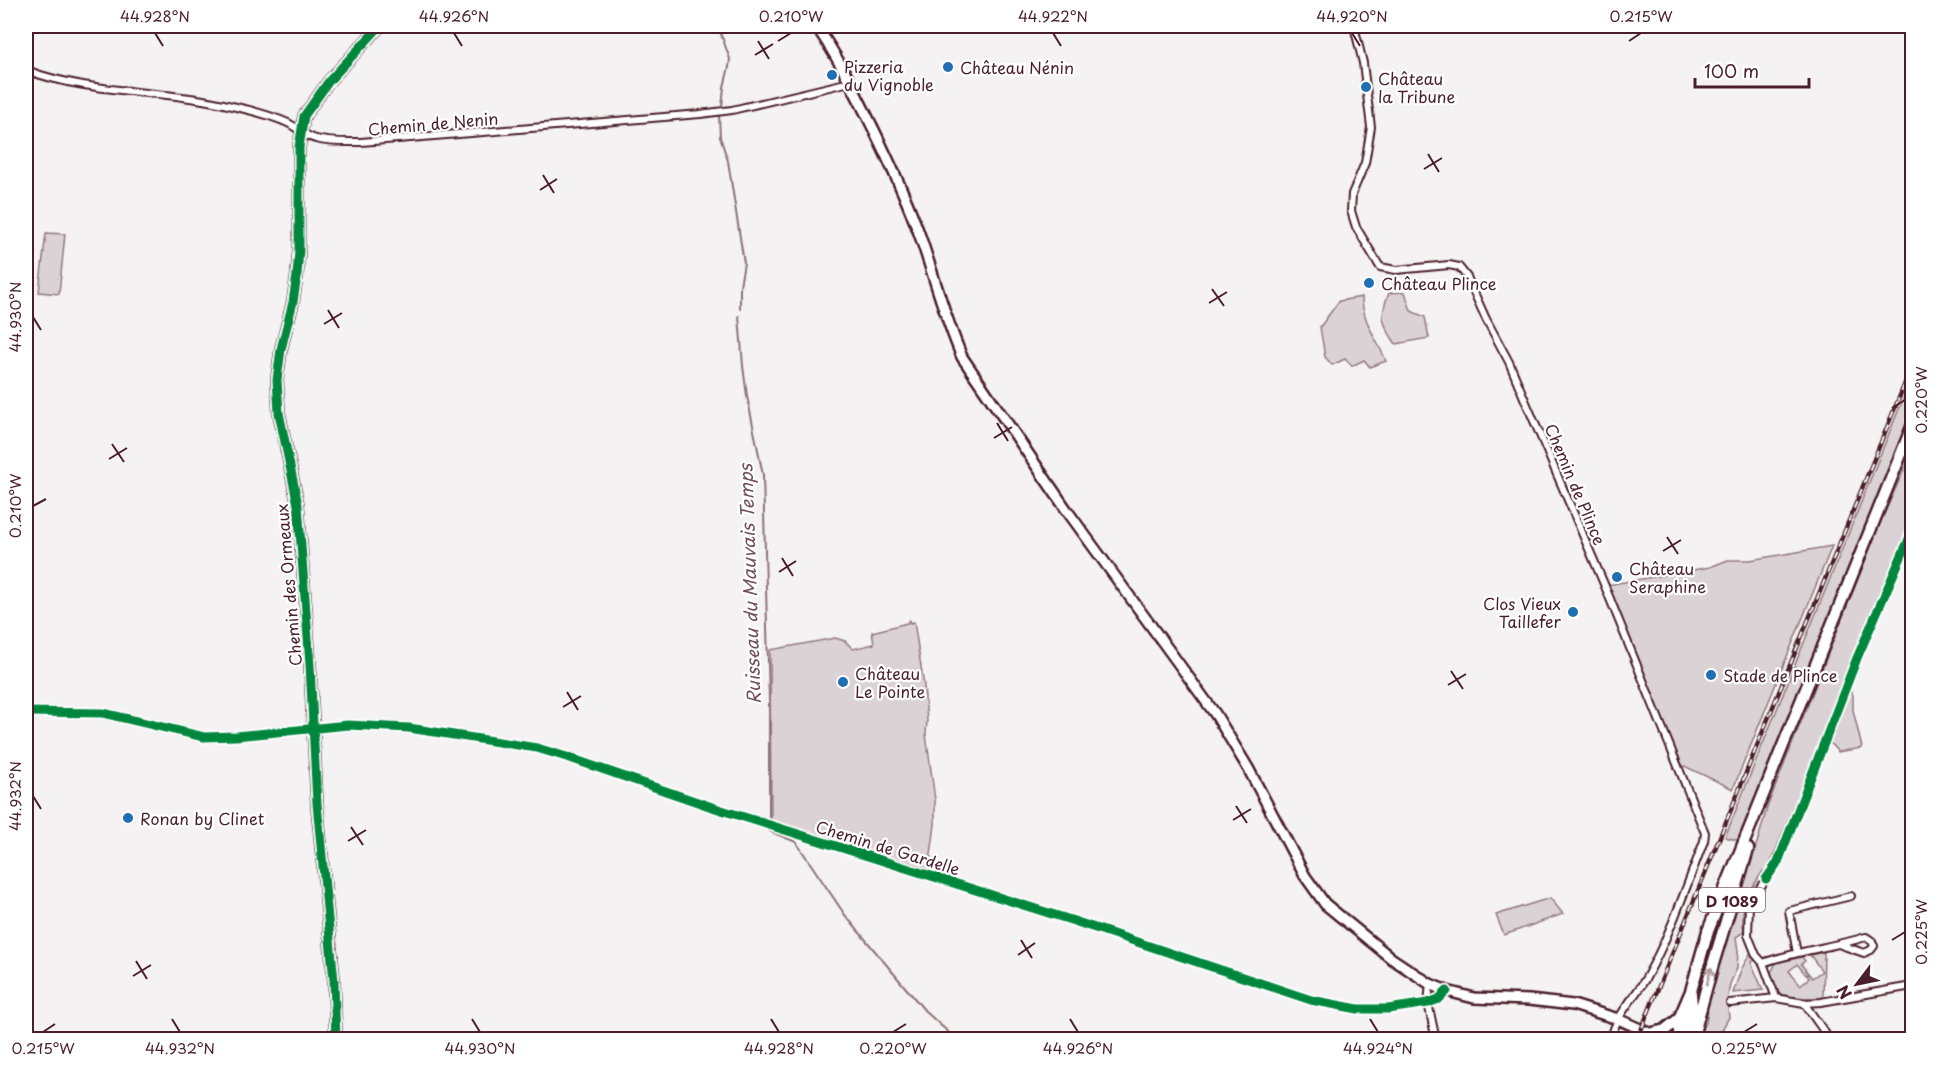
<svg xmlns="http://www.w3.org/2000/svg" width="1938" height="1065" viewBox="0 0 1938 1065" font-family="'Playpen Sans',sans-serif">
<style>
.green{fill:#dbd2d5;stroke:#927880;stroke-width:1.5}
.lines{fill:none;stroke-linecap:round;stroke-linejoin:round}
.stream{stroke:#8d727a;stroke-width:2}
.street-casing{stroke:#4a1f2b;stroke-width:10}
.secondary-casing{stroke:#4a1f2b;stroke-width:14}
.primary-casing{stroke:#4a1f2b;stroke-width:15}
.street{stroke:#fff;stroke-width:6}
.secondary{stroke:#fff;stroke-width:9}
.primary{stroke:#fff;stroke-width:10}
.rail-casing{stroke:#4a1f2b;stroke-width:4.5}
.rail{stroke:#fff;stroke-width:2;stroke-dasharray:7;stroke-linecap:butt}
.cycleway-casing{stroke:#fff;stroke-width:13}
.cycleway{stroke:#00873e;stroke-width:9}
.oneway{stroke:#ae9aa0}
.ticks{fill:none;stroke:#4a1f2b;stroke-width:2}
.poi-dot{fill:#1f6fb2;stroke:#fff;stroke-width:2}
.labels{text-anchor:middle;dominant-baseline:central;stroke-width:4.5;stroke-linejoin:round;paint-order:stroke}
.shield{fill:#fff;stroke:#80626b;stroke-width:1.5}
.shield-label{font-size:15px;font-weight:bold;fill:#4a1f2b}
.poi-label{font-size:16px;fill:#4a1f2b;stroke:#fff;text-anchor:start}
.street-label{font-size:16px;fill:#4a1f2b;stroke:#fff}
.water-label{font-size:18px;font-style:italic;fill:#714f59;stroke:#fff}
.neatline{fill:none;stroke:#4a1f2b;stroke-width:2}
.ticks-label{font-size:15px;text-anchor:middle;fill:#4a1f2b}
</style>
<rect width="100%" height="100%" fill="#f4f2f2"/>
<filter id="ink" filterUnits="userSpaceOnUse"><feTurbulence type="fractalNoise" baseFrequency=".0167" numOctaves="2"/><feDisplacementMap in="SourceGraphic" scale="12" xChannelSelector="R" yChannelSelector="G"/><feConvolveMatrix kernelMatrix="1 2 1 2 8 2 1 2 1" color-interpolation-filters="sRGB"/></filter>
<g filter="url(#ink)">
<path class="green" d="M46,233L65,234L59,294L39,292Z
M1405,292L1411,311L1425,317L1429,338L1396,344C1382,324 1379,316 1389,293Z
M1362,297C1362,321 1377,339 1386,361L1370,367L1364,360L1352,366L1345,359L1332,365L1325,357L1320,327L1339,301Z
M1912,377V417L1740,841L1725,837Z
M1912,452V519L1767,871H1763C1749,892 1739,905 1744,932L1736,937L1738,951L1737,968L1730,984L1727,1001L1729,1017L1717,1039H1700L1701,1027L1706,1023L1708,1011L1703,1007L1747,866L1750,867L1768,805L1881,521Z
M1832,546L1733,789L1682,765L1607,585L1710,567L1728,560H1750Z
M909,620L910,623L914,622L924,686L927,721L926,734L935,800V825L929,869L771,823L770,650L835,638L845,641L853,649L874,644L872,632L907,623Z
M1850,691L1853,695V710L1862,748L1838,752L1827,740Z
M1741,862L1698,994L1697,993L1707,959L1711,936Z
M1550,898L1563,914L1504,935L1496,915Z
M1752,950L1757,959L1751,962L1763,990L1733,993L1741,970Z
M1824,952L1823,999L1780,996L1771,973L1776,963L1802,957L1805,961L1801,964L1808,973L1806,975L1797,964L1789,971L1800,985L1809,978L1807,975L1809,974L1812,978L1822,971L1810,955Z"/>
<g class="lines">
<path class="stream" d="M718,26L730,59L729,67L724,87L722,107
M719,116L720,137L728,161L744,263L740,286V309
M739,316L743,366L747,396L763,475L769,701V817
M769,831L796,842L845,915L925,1011L957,1040"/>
<g class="street-casing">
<path id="street" d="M1354,26L1363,63L1371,127L1365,163L1352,194L1351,211L1356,227L1380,267L1396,270L1449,265L1459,267L1467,277L1486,319L1509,362L1525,400L1604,584L1705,833L1704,841C1686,887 1671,933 1647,976C1635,998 1615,1015 1611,1040
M26,70C92,95 164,89 232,106C250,110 271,115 288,123C298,128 306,137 316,139C331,143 346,142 361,142L700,114L732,110L850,82
M26,712L103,713L204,737L236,736L348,725L409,728L537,748L570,758L712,807L1074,921L1311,1000L1358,1009H1388L1428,1003L1439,999L1447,991
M1766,879L1749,904L1748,935L1756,955L1763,963L1776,998
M1797,953L1789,911L1851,896
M1763,963C1796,951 1832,947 1866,937L1872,941L1874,946L1871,950L1864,953L1841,945
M1430,984L1428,1003L1436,1040
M1730,1003L1776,998L1804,1003L1821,1002L1912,986
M1804,1003L1830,1040"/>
</g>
<g class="secondary-casing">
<path id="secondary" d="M816,26C839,58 856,94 874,130C891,165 907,199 920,236C934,276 945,318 962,357L1068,512L1216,715L1248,768L1305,876L1325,904L1391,958L1430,984L1447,991L1474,998L1529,1000L1573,1005L1618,1019L1665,1040
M336,1040L334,981L317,804L310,665L298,505L279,413L277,380L281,349L293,302L297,275L299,251V147L304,116L329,81L380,26"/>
</g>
<g class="primary-casing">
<path id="primary" d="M1657,1040L1653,1033L1665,1030L1679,1019
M1679,1040V1019L1691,991L1708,931L1912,427
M1684,1040L1692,1006L1691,994
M1690,1040L1694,1033L1713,964L1748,849"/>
</g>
<use href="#street" class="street"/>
<use href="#secondary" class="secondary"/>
<use href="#primary" class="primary"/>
<g class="rail-casing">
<path id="rail" d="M1637,1040L1912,366"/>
</g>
<use href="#rail" class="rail"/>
<g class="cycleway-casing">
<path id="cycleway" d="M26,712L103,713L204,737L236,736L348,725L409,728L537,748L570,758L712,807L1074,921L1311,1000L1358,1009H1388L1428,1003L1439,999L1447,991
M1766,879L1778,862L1857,658L1912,532
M336,1040L334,981L317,804L310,665L298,505L279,413L277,380L281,349L293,302L297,275L299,251V147L304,116L329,81L380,26"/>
</g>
<use href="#cycleway" class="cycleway"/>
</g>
<defs><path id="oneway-shaft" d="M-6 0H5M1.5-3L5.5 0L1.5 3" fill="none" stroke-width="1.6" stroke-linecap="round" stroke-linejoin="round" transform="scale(1.5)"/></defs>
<use class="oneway" href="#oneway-shaft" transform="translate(1709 976) rotate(-75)"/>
</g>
<path class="ticks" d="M155,33L163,46M454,33L462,46M1053,33L1061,46M1352,33L1360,46M758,41L769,59M778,41L791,33M1629,41L1641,33M755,55L773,44M1428,154L1439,172M1424,169L1442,158M543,175L554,193M540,190L557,179M1212,289L1224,306M1209,303L1227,292M328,310L339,328M33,317L41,330M324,324L342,313M1892,408L1905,400M997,423L1008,441M994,438L1012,427M112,444L124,462M109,459L127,448M33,506L46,499M1667,537L1678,554M1663,551L1681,540M782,558L793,576M779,572L796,561M1451,671L1463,689M1448,685L1466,674M567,692L578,710M563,707L581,696M33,796L41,809M1236,806L1247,823M1233,820L1251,809M351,827L363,845M348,841L366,830M1021,940L1032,958M1892,940L1905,932M1018,955L1035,943M136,961L147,979M133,976L151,965M172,1019L180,1032M472,1019L480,1032M771,1019L779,1032M1070,1019L1078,1032M1370,1019L1378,1032M43,1032L55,1024M893,1032L906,1024M1744,1032L1757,1024"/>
<g class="poi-dot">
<circle cx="948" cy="67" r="6"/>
<circle cx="832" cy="75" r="6"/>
<circle cx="1366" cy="87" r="6"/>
<circle cx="1369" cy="283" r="6"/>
<circle cx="1617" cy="577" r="6"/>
<circle cx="1573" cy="612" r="6"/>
<circle cx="1711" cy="675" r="6"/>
<circle cx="843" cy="682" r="6"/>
<circle cx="128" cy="818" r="6"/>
</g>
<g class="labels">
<rect class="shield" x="1699" y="888" width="66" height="24" rx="4.5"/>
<g class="shield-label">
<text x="1732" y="900">D 1089</text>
</g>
<g class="poi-label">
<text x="844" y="66">Pizzeria<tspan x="844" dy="18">du Vignoble</tspan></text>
<text x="960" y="67">Château Nénin</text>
<text x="1378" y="78">Château<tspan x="1378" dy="18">la Tribune</tspan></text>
<text x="1381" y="283">Château Plince</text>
<text x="1629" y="568">Château<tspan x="1629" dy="18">Seraphine</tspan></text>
<text x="1561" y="603" text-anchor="end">Clos Vieux<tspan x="1561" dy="18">Taillefer</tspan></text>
<text x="855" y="673">Château<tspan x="855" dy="18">Le Pointe</tspan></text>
<text x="1723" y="675">Stade de Plince</text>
<text x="140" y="818">Ronan by Clinet</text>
</g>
<g class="street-label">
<text transform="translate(433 123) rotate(-5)">Chemin de Nenin</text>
<text transform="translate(1576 484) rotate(67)">Chemin de Plince</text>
<text transform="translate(288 585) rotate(-95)">Chemin des Ormeaux</text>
<text transform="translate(888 847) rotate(17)">Chemin de Gardelle</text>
</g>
<g class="water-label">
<text transform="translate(749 584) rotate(-92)">Ruisseau du Mauvais Temps</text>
</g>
</g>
<rect width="1938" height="1065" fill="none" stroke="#fff" stroke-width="66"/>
<g transform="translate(1857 984) rotate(238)" stroke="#ffffff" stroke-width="4.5" paint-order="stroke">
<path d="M0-4.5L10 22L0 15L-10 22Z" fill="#4a1f2b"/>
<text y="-9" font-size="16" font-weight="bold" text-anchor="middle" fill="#4a1f2b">N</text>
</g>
<path d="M1695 78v9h114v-9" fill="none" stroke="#4a1f2b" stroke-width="3"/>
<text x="1704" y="78" font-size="18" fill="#4a1f2b" stroke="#ffffff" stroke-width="4.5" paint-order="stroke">100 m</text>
<rect x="33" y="33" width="1872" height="999" class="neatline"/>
<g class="ticks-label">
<text x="155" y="22">44.928°N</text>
<text x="454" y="22">44.926°N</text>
<text x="791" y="22">0.210°W</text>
<text x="1053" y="22">44.922°N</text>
<text x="1352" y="22">44.920°N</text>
<text x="1641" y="22">0.215°W</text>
<text transform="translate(16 317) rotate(-90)" y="5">44.930°N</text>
<text transform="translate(1922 400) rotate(-90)" y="5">0.220°W</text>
<text transform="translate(16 506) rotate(-90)" y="5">0.210°W</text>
<text transform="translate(16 796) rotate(-90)" y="5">44.932°N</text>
<text transform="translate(1922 932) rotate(-90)" y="5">0.225°W</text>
<text x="43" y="1054">0.215°W</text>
<text x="180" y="1054">44.932°N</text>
<text x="480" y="1054">44.930°N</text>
<text x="779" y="1054">44.928°N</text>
<text x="893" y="1054">0.220°W</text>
<text x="1078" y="1054">44.926°N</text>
<text x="1378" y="1054">44.924°N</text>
<text x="1744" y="1054">0.225°W</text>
</g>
</svg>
